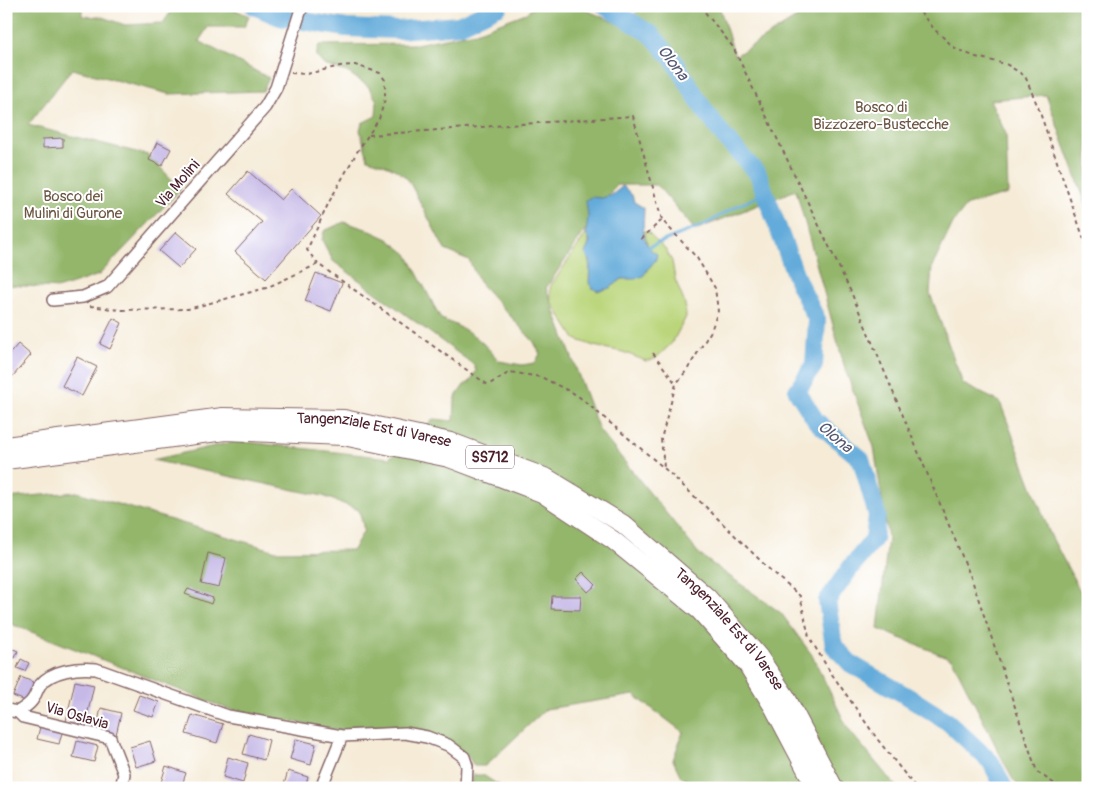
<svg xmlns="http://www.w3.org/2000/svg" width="1094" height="794" viewBox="0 0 1094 794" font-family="Pangolin,sans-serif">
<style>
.green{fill:#bad57a;stroke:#827a52}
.forest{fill:#93b66a;stroke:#6e6a4a}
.water{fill:#63abda;stroke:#566582}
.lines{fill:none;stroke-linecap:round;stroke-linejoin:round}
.stream{stroke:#63abda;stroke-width:3}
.river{stroke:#63abda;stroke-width:18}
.building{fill:#c6b9e7}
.minor-casing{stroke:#866667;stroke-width:14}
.highway-casing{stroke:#866667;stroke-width:20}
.path{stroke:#866667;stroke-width:2;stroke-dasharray:4 4;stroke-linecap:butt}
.minor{stroke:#fff;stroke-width:11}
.highway{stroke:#fff;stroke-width:18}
.labels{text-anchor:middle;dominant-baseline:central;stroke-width:4;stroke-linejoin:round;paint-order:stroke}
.shield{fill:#fff;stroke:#80626b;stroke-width:1}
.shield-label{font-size:14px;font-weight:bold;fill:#4a1f2b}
.park-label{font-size:15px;fill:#6c5643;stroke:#fff}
.street-label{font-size:15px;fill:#4a1f2b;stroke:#fff}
.water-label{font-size:16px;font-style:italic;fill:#545771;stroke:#fff}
</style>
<rect width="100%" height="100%" fill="#fff"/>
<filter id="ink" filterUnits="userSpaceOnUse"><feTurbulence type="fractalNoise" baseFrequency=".02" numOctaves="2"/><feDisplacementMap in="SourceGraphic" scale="10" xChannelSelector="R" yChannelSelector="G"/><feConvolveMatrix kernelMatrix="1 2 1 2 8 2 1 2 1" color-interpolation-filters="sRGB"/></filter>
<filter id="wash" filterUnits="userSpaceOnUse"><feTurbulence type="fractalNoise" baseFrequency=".0096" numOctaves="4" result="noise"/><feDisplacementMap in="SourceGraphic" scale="20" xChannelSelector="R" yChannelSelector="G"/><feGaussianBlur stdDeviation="1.12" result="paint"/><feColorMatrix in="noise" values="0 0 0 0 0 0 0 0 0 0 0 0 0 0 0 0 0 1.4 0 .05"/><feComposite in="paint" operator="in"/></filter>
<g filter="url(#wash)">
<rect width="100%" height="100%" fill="#f5ebd7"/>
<path class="green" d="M644,231L648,232L665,249L672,261L675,279L685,304L686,317L672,343L655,359L646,361L623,352L594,346L575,339L551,301L550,287L586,234C593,244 585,248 588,259C589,263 590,266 590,271L610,288L622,279L648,271L649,266L656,259L648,247Z"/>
<path class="forest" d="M6,6H82V16L102,17L125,25L163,23L175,6H227L249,16L244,27H208L199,41L269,78L263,91L169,94L72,69L28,125L148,155L181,189L99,275L60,288L6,285Z
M535,6H577L621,25L644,6H719L735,56L816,6H1088V209L1046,95L990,100L1006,134L1008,194L967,205L953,223L932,267L930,293L963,384L1000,402L1050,534L1088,606V788H1020L1012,778L952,659L878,629L888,538L874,447L845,369L796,190L695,230L657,185H616L546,288L599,430L700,555L781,613L812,655L848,729L897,788H703L681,777L673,760L683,732L634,695L546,709L485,766H474L468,756L450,743L339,731L228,709L6,622V498L77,492L276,551L353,550L364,530L359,510L323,496L152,460L237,441L389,458L434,419L454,421L455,400L457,395L464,385L470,382L476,371L474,365L333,261L322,240L324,231L344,222L366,229L388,239L407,254L441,319C469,330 479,337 499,361L522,365L535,363L540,354L534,342L479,282L469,260L445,250L409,181C398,168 384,164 368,159L360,130L362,123L376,116L377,101L368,86L347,72L324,65L316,56L319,45L416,44L476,32L526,13Z
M473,775H483L503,788H471Z"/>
<path class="water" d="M623,186L632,195L634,202L644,208C644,219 641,236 648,246C649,249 654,252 657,254L656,259L643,276L635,279H622L610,288L598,291L592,288L589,283L590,262L585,253L590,242L586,234L588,216L586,200L591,197L602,198L612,195Z"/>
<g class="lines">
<path class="stream" d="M305,21L310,7
M648,247L706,224L737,206L765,193"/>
<path class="river" d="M254,6L280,17L346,28L397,30L459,25L499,6
M605,6L651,34L675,62L703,108L725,138L758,174L798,282L817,320L814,365L797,391L816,421L861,459L877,515L874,539L851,567L827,601L834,646L851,664L912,699L948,722L991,762L1004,788"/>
</g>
<g id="blocks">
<path class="building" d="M63,138V147L43,148V139Z
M157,142L171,149L162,166L149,160Z
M248,171L281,200L291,189L321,216L266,279L235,252L262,222L228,194Z
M176,232L196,249L179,268L159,251Z
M316,273L342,283L331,311L305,301Z
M113,318L122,323L110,349L100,344Z
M18,344L31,355L7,383L6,358Z
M77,357L97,367L82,396L62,386Z
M208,553L226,558L219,588L201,584Z
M583,572L596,585L588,592L576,579Z
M188,589L213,598L211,604L185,594Z
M552,596H581L580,610L551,609Z
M13,649L18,651L15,658L10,656Z
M21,659L29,663L25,671L17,668Z
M21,677L35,683L28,702L13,696Z
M75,681L94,685L85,725L66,721Z
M139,695L159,702L153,717L133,710Z
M101,708L121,713L116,735L96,731Z
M192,715L223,724L217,743L186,734Z
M41,723L63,729L59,744L37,739Z
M249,734L269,740L264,760L243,754Z
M296,739L316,744L311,765L290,759Z
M77,741L98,746L94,762L73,757Z
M150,741L156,761L136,767L130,747Z
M228,757L248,763L243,783L223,777Z
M166,766L186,773L181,788L160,786Z
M288,771L308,777L305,788H283Z"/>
</g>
</g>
<g filter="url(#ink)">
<use href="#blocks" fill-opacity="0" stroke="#866667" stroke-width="1"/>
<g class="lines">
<g class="minor-casing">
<path id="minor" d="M53,300L83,297L107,287L265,107L276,88L302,6
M6,710L18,712C23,708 30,705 33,699C36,695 37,689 40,685C52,670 79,667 96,669L228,716L342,736L405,733L427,737L448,745L464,757L467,766L466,788
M18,712L23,717L110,738L124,774L121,788
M321,788L342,736"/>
</g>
<g class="highway-casing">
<g id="highway">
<path id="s1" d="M6,446L223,417L344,419L451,442L547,478L623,524L707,597L759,657L786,697L834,788"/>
<path d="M6,460L225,431L343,436L449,458L542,493L613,540L700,611L747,664L774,708L816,788"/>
</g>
</g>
<path class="path" d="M700,6L733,47L851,292L972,580L1037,772L1061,788
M915,6L935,30L956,49L976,57L1006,64L1025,76L1038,107L1088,251
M291,73L307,74L340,66L355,65L380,73L385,80V99L379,119L357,152L329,202L307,250L318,264
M369,135L633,116L662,220L697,258L715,288L718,311L711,331L687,370L676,384L661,439L664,467
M641,239L662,220
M90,306L120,310L188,309L266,288L318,264L488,385L510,372L541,377L577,395L664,468L708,509L772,572L800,596L809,637L829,670L878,740L916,788
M653,353L676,384"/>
<use href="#minor" class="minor"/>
<use href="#highway" class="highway"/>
</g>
</g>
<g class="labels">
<rect class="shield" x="466" y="445.5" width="48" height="23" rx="4"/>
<g class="shield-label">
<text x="490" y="457">SS712</text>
</g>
<g class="park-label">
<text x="881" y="107">Bosco di<tspan x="881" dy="17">Bizzozero-Bustecche</tspan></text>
<text x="73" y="196">Bosco dei<tspan x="73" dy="17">Mulini di Gurone</tspan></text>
</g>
<g class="street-label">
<text transform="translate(178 184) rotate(-49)">Via Molini</text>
<text stroke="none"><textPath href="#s1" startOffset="371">Tangenziale Est di Varese</textPath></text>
<text stroke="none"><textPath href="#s1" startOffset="791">Tangenziale Est di Varese</textPath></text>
<text transform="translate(77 716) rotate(16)">Via Oslavia</text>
</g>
<g class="water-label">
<text transform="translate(673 63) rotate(53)">Olona</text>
<text transform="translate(835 437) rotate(40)">Olona</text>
</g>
</g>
<rect width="1094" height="794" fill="none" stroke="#fff" stroke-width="25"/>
</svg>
